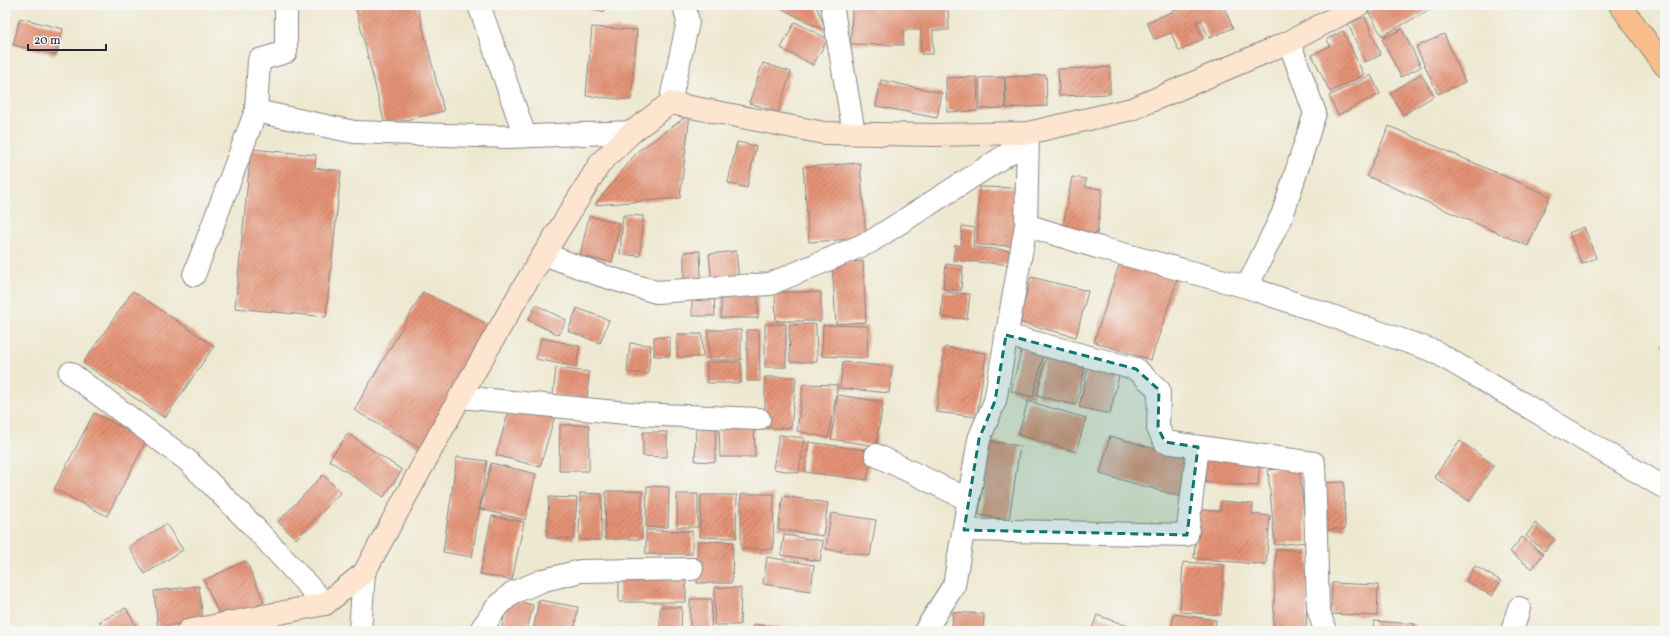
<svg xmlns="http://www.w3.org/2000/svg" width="1670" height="636" viewBox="0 0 1670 636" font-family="Vollkorn,serif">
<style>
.building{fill:url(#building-hatch)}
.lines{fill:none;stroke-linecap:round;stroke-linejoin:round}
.street-casing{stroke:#888585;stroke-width:24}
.secondary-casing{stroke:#888585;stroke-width:24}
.primary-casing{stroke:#888585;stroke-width:24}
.street{stroke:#fff;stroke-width:22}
.secondary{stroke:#fde5d0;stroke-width:22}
.primary{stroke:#f9bd89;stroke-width:22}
.marked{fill:#0f766e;fill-opacity:0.2;stroke:#0f766e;stroke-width:3;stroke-dasharray:8 5;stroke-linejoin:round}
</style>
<defs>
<pattern id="building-hatch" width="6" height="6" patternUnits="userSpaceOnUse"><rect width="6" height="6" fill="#e49274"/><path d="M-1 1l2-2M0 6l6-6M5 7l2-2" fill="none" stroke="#b87760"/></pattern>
</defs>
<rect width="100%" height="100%" fill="#f6f6f2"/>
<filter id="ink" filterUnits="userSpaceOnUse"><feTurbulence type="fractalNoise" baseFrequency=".025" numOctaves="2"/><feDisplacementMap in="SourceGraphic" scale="8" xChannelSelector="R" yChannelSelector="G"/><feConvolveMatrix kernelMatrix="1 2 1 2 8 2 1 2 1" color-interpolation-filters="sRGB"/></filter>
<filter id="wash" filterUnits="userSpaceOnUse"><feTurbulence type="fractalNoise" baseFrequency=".012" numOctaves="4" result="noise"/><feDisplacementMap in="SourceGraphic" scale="16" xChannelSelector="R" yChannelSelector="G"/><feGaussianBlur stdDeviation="0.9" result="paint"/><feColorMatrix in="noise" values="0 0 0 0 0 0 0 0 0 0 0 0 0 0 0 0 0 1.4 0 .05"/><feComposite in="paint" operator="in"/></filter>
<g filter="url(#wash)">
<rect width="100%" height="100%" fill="#ede8cf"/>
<g id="blocks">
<path class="building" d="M355,5H417L444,111L385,125Z
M573,5H605L604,12Z
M774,5H816L826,31Z
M855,5H948L949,30H933V54H921V30H904L903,45L851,44L852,7Z
M1005,5H1064V8L1005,7Z
M1189,5H1223L1233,28L1209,38L1201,20L1196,22L1203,39L1179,51L1171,33L1154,39L1147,22Z
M1378,5H1438L1382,36L1368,11Z
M1365,17L1381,55L1365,62L1348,24Z
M20,18L63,29L56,55L13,45Z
M795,22L828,39L813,65L781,48Z
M592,27L637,30L631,100L586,96Z
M1402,29L1421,67L1401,77L1382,39Z
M1343,31L1364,75L1330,92L1312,55L1330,46L1327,39Z
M1444,34L1465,82L1438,94L1416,47Z
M763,63L791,72L778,112L749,103Z
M1110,67V94L1059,96L1058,69Z
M1421,74L1434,96L1403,115L1390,93Z
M1046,75L1047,106L1006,108L1005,77Z
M1371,75L1380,94L1338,115L1329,96Z
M977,77L978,111L947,112L946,78Z
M1004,77L1005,108L980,109L979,78Z
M881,80L942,93L937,118L876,106Z
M690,114L680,198L595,205L638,151Z
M1389,126L1550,196L1528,246L1367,176Z
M737,142L756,146L747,188L728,183Z
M251,149L316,155L315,168L341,171L326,317L235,308Z
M860,163L866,238L809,242L803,167Z
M1072,177L1086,179L1085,187L1102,189L1097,234L1062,231Z
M979,187L1018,188L1017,246L977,245Z
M623,215L643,216L640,256L620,254Z
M589,216L620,223L612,262L580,256Z
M962,226L975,228L973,247L1014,251L1013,265L953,260L955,245L961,246Z
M1584,227L1596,258L1582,264L1569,233Z
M700,251L701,278L684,279V252Z
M736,251L739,280L712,283L709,254Z
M1121,259L1178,277L1151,360L1094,342Z
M863,261L866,322L836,324L832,263Z
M946,264L963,266L961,291L943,289Z
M1031,277L1088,291L1076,337L1019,322Z
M133,291L214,346L165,418L83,363Z
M423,292L493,327L423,450L354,410Z
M692,292H714L715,316H692Z
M775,292H821V321H776Z
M943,292L970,294L967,319L941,317Z
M758,294V318H721V295Z
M536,305L566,320L559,335L528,320Z
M577,308L609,320L600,343L568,331Z
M765,324H786V367H765Z
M816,324L817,362H790L789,325Z
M823,325L868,326L867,358L822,356Z
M708,330H741V360H709Z
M747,330H759L760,381H747Z
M677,334H702L703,357H677Z
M654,337H670V356H654Z
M541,338L580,346L576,367L536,359Z
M1665,342V350L1661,345Z
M630,343L651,345L648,374L627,372Z
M945,347L986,353L977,417L936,412Z
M1022,348L1044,353L1033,397L1011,391Z
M1047,353L1086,363L1076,405L1037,396Z
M707,362H741V383H707Z
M843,362L892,367L889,393L840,388Z
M1089,364L1120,371L1110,414L1079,407Z
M556,368L589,372L587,399L553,395Z
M765,377H796L791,428H765Z
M803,384L838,385L828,438L797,431Z
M838,395L883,402L876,446L831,439Z
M1028,401L1086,418L1076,452L1018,435Z
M511,403L556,412L540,467L496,455Z
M94,413L147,440L107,516L54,489Z
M754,420L755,457H720L719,421Z
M560,425H589V471H559Z
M696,426H716L715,462L695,461Z
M643,432H667V457L643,456Z
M348,434L402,470L384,497L329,460Z
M779,435L804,438L799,473L773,469Z
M1110,436L1194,460L1183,497L1100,474Z
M989,441L1020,446L1009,520L979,515Z
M1460,441L1494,465L1469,501L1434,477Z
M809,442L872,451L867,480L805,472Z
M1201,456L1260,460L1258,486L1199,482Z
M457,457L487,461L472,557L443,552Z
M491,463L536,474L525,520L480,509Z
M1299,467L1307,542L1275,545L1268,470Z
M323,475L341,492L296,539L278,522Z
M1344,482L1345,529L1320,530L1318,483Z
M647,486L669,487L668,527H646Z
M606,491H642V539H605Z
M580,493L602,494L601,540H579Z
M677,494H698V527H677Z
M741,494H774L773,549H741Z
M701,495H737L736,538L700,537Z
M783,496L828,503L823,536L778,529Z
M549,497L577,498L574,539L547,538Z
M1221,501L1253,504L1252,514L1270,516L1266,565L1194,558L1198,510L1220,511Z
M831,513L876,520L870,556L826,549Z
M492,516L524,522L512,580L480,574Z
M1535,523L1555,539L1545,551L1526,536Z
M166,524L183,550L145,574L129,547Z
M646,530L692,531V554H646Z
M784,535L823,541L820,561L781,555Z
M1522,537L1543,554L1532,569L1510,552Z
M698,541L733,542L732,583H697Z
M1276,549L1309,551L1306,631H1273Z
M767,557L814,565L811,591L763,584Z
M246,561L264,602L222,621L204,580Z
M1183,562L1224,565L1221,615L1180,612Z
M1475,566L1501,581L1492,596L1466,581Z
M619,573H686V602H619Z
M1332,583L1378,585L1377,616L1331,614Z
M199,586L203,621L158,627L154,591Z
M715,587L741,588L740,625H714Z
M508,599L533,605L527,631H501Z
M690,599H712L711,631H690Z
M539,600L578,607L574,631H533Z
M660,607H682L681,631H660Z
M126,608L139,631H104L99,622Z
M953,612L984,614L983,631H952Z
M1174,614L1216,620L1215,631H1171Z
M1097,615L1142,631H1091Z
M1374,621L1415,624L1414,631H1373Z
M754,624L791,630V631H753Z"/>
</g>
</g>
<g filter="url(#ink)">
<use href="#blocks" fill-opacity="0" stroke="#888585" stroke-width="1"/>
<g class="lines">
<g class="street-casing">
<path id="street" d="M479,5L525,136
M832,5L854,133
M670,103L688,22L684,5
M256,111L354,132L508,137L632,132
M1026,225L1100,248L1247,287L1283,213L1315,113L1289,42
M544,254L600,275L656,292L770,284L870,242L1028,141
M194,275L256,111L259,60L286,52V5
M1247,287L1434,351L1665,488
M1006,335L1136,369L1159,390L1158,428L1165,442L1314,463L1318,608L1325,631
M70,373L188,461L256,529L325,604
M460,397L637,414L759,419
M876,455L969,500
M964,530L1187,535L1198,447
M360,631L364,573
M480,631L496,608L512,593L544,580L581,571L692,569
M925,631L954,585L979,439L995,401L1026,225L1028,133
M1512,631L1519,608"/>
</g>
<g class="secondary-casing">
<path id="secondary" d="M188,631L325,604L364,573L460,397L521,291L601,162L632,132L670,103L824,133L935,135L1028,133L1132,109L1289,42L1359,5"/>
</g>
<g class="primary-casing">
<path id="primary" d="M1620,5L1665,66"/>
</g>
<use href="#street" class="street"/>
<use href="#secondary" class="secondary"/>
<use href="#primary" class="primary"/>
</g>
</g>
<path class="marked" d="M1006,335L1136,369L1159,390L1158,428L1165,442L1198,447L1187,535L964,530L979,439L995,401Z"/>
<rect width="1670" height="636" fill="none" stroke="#f6f6f2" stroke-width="20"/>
<path d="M28 44v6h78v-6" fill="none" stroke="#22223b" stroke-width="2"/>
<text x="34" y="44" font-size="12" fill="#22223b" stroke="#f6f6f2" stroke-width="3" paint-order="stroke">20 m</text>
</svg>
